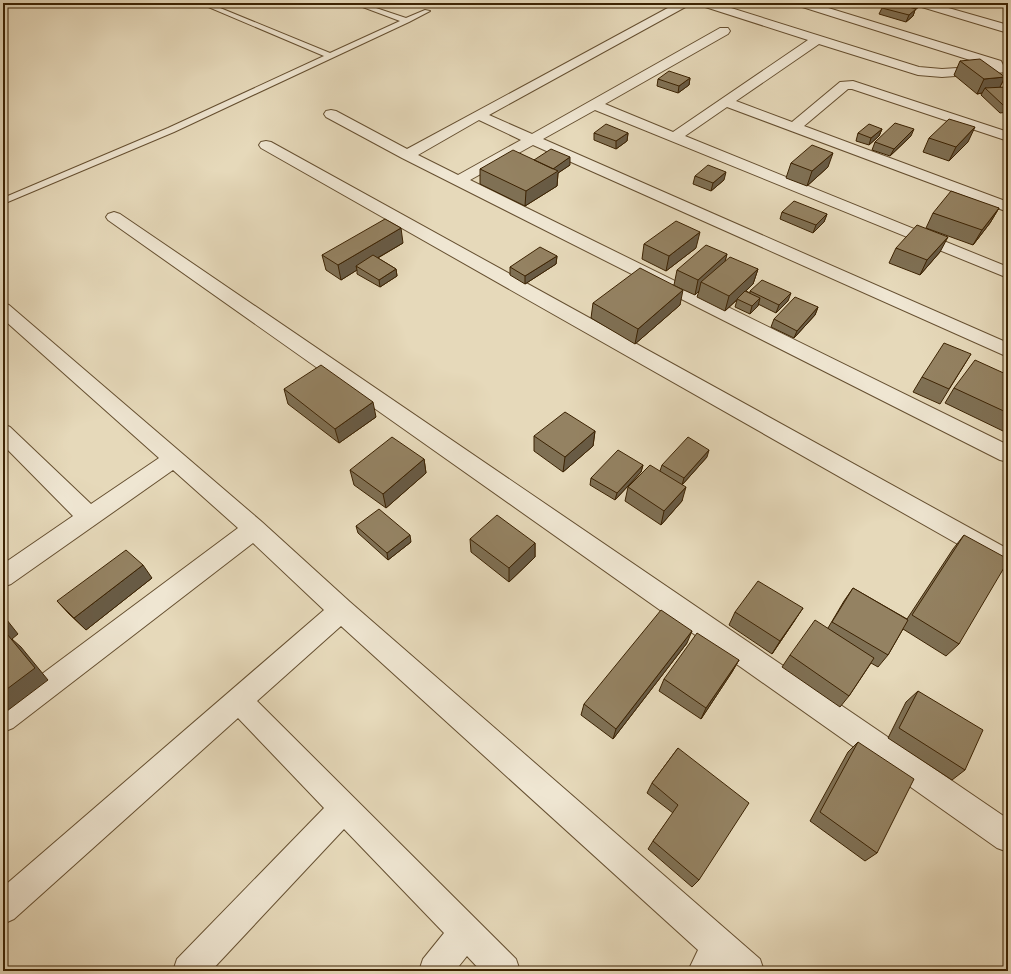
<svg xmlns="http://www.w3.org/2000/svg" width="1011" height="974" viewBox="0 0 1011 974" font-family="'Libre Caslon Text',serif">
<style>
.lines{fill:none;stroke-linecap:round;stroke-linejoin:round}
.lane-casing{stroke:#665031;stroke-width:2}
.street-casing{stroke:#665031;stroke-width:2}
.lane{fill:#efe6d2;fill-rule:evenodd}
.street{fill:#efe6d2;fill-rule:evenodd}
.wall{fill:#7f7054;stroke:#3c2303}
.shaded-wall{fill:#685b45;stroke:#3c2303}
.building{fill:#948262;stroke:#3c2303}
</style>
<rect width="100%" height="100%" fill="#e6d9ba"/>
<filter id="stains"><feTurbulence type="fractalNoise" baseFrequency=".005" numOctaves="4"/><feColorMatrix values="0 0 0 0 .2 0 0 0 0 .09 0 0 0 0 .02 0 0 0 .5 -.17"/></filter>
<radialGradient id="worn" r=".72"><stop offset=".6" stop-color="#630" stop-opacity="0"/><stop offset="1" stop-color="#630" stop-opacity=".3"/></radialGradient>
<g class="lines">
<g class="lane-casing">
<path id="lane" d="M199,3H208L330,53L400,21L352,3H361L406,18L425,10L430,11L409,22L174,132L3,204V198L168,128L324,56Z"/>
</g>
<g class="street-casing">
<path id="street" d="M677,3H691L689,5L489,115L532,134L720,28H728L730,31L728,34L605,104L673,132L808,40L699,5L697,3H715L919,67L942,69L989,66L796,5L794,3H812L1001,61L1003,65L1008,64V72L942,77L918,75L819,44L736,101L792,122L840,82L853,81L1008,132V141L852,89H848L804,126L1008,202V212L727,107L685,136L1008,267V278L595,110L543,139L1008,343V357L533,145L470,180L1008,445V462L1000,460L402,158L326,117L324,114L326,111L331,110L336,111L407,149ZM479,120L521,140L458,175L418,155Z
M913,3H931L1008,25V33L915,5Z
M266,141L271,142L1008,549V571L1000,568L261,148L259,145L261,142Z
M114,212L120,214L1008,819V852L997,848L108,220L106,217L108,214Z
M3,303L9,305L262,522L350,602L760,959L764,971H688L698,950L341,626L257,701L516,959L520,971H481L467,956L455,971H419L423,959L444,933L344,829L211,971H173L177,959L324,808L238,718L14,919L3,924V887L324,610L253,543L13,728L3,732V703L238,528L173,470L11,584L3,587V564L73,516L3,445V424L10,427L91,504L159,458L3,319Z"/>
</g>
<use href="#lane" class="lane"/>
<use href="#street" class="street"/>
</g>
<path class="wall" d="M887,3H922L921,5L915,10L913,16L906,22L879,14L882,8Z
M960,61L1005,77L1000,87L1008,89V112L1000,113L981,95L982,93L977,94L954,75Z
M690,78L689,85L678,93L657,86L658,79Z
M882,129L879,136L869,145L856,141L858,133Z
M594,133H628L627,141L616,149L594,140Z
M911,136L890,156L872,150L875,142Z
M929,138L968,142L949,161L923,152Z
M534,160L570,165L558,173L557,186L525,206L480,184V169Z
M791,163L828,167L807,186L786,178Z
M695,176L724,180L711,191L693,184Z
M999,208L990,223L973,245L926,228L933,213Z
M782,212L827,214L824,222L813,233L780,219Z
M403,243L378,258L396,269L397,276L380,287L357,274V270L341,280L326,270L322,255Z
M644,244L696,248L666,271L642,259Z
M896,248L940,252L920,275L889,263Z
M727,254L725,261L758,269L753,284L746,291L750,293V291L788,301L776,313L758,304V306L750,314L735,307L737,300L725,311L697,297L699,291L695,295L675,286L680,305L635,344L591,318L593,303L674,285L677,270Z
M557,256L556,264L525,284L510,275V267Z
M818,307L815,315L794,338L771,327L774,319Z
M971,354L940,404L913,392L922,377Z
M1008,375V425L1003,431L945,403L954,388Z
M284,389L376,417L339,443L288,404Z
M595,431L593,446L563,472L534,451V436Z
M707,457L682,485V501L661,525L625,501L628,487L660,471L662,465Z
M424,459L426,473L386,508L354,485L350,470Z
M643,465L641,472L615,500L590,485L591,478Z
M356,526L411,542L388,560L358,533Z
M964,535L959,644L946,656L903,629L888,655L878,667L871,663L849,696L840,707L782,667L790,655L828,628L844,601L853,588L907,619L953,549Z
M470,539L535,543V557L509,582L471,552Z
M152,578L86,630L69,614L57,601Z
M735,612L795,620L772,654L729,625Z
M687,643L613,739L581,715L584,704Z
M739,660L732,672L701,719L659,691L664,679Z
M918,691L965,770L952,780L888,738L906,702Z
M858,742L877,853L865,861L810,821L848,752Z
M678,748L699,880L692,887L648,849L653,841L673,813L647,793L652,783Z"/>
<path class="shaded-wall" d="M918,3H922L921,5L915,10L913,16L906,22L909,15L913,11L915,5Z
M1005,77L998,91L985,88L982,93L977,94L984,79Z
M690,78L689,85L678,93L679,86Z
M975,127L968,142L949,161L956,147Z
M882,129L879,136L869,145L871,138Z
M914,129L911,136L890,156L894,149Z
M628,133L627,141L616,149V141Z
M833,153L828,167L807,186L812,171Z
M570,157V165L558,173L557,186L525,206L526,191L551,170Z
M726,172L724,180L711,191L713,183Z
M999,208L990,223L973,245L982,230Z
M827,214L824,222L813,233L816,225Z
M401,228L403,243L360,268L356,266L357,270L341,280L338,265Z
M700,232L696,248L666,271L669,256Z
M948,237L940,252L920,275L927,260Z
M727,254L723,269L701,282L699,291L695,295L698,280Z
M557,256L556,264L525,284V276Z
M396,269L397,276L380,287L379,280Z
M758,269L753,284L725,311L729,296Z
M683,290L680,305L635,344L638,329Z
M791,293L788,301L776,313L779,305Z
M760,298L758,306L750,314L752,306Z
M818,307L815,315L794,338L797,331Z
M373,402L376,417L339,443L335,429Z
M595,431L593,446L563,472L565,457Z
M709,450L707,457L682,485L684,478Z
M424,459L426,473L386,508L383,494Z
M643,465L641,472L615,500L617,493Z
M686,487L682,501L661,525L664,511Z
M410,535L411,542L388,560L387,553Z
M535,543V557L509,582V568Z
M143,565L152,578L86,630L74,618Z
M803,608L795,620L772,654L780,641Z
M3,615L18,634L12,639L21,647L48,680L7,711L3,708Z
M692,631L687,643L613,739L616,729Z
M739,660L732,672L701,719L706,708Z"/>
<path class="building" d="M887,3H894L916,9L909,15L882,8Z
M909,3H918L915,5Z
M980,59L1005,77L984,79L960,61Z
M669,71L690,78L679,86L658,79Z
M1005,87L1008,89V105H1003L985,88Z
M949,119L975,127L956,147L929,138Z
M895,123L914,129L894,149L875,142Z
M606,124L628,133L616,141L594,133Z
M869,124L882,129L871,138L858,133Z
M812,145L833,153L812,171L791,163Z
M551,149L570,157L553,169L534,160Z
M513,150L558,171L526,191L480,169Z
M708,165L726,172L713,183L695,176Z
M951,191L999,208L982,230L933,213Z
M794,201L827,214L816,225L782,212Z
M385,219L401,228L338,265L322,255Z
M676,221L700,232L669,256L644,244Z
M917,225L948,237L927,260L896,248Z
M706,245L727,254L698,280L677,270Z
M540,247L557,256L525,276L510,267Z
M373,255L396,269L379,280L356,266Z
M730,257L758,269L729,296L701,282Z
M640,268L683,290L638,329L593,303Z
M762,280L791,293L779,305L750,291Z
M745,291L760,298L752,306L737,299Z
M795,297L818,307L797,331L774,319Z
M944,343L971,354L949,389L922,377Z
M975,360L1008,375V413L954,388Z
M321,365L373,402L335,429L284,389Z
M565,412L595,431L565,457L534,436Z
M392,437L424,459L383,494L350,470Z
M688,437L709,450L684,478L662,465Z
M618,450L643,465L617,493L591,478Z
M650,465L686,487L664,511L628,487Z
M379,509L410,535L387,553L356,526Z
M497,515L535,543L509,568L470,539Z
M964,535L1008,559V561L959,644L912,615Z
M126,550L143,565L74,618L57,601Z
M758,581L803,608L780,641L735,612Z
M853,588L908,620L888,655L832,622Z
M661,610L692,631L616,729L584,704Z
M815,620L874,658L849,696L790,655Z
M697,633L739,660L706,708L664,679Z
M7,634L35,668L3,692V637Z
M918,691L983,730L965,770L899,728Z
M858,742L914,779L877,853L820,812Z
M678,748L749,803L699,880L653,841L678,805L652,783Z"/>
<rect width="1011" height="974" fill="none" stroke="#e6d9ba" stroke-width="16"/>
<rect x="4" y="4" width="1003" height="966" fill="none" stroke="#3c2303" stroke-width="2"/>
<rect x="8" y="8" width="995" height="958" fill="none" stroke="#3c2303"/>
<rect width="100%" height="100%" filter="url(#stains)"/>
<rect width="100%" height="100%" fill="url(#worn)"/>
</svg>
